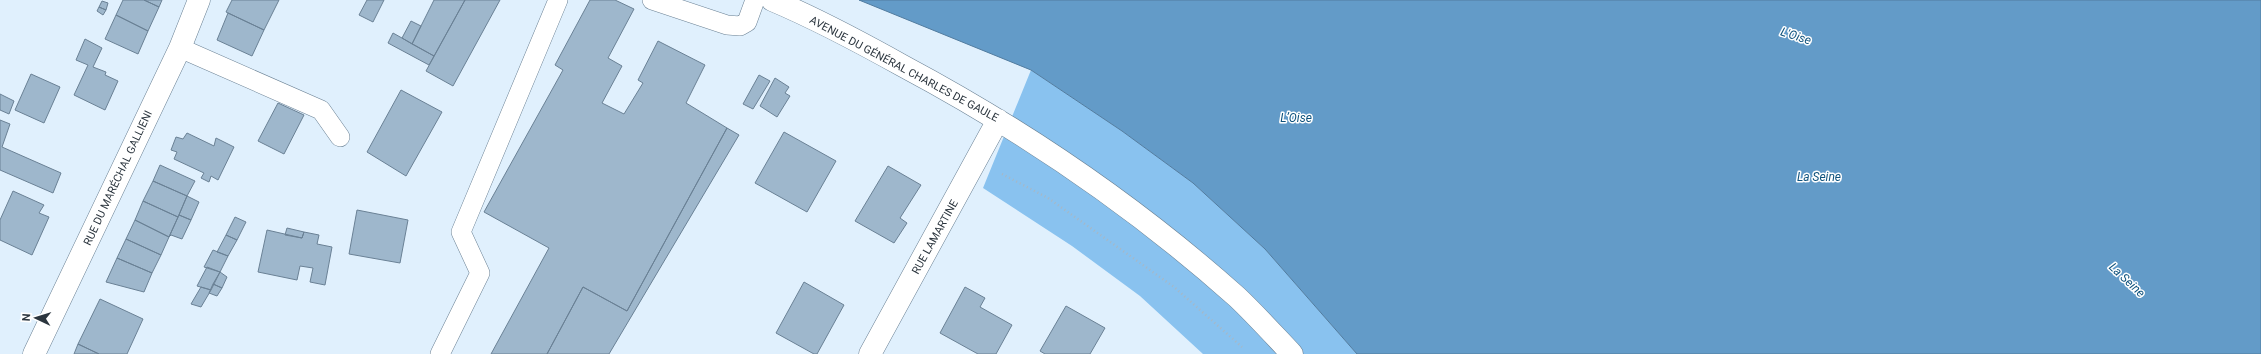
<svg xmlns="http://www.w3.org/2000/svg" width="2261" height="354" viewBox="0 0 2261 354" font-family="Roboto,sans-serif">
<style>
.green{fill:#89c2ef}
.water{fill:#639bc8;stroke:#527c9f}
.building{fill:#9eb7cc;stroke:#6a8195}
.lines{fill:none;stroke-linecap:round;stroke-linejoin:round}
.service-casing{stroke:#6a8194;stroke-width:20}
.minor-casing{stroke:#6a8194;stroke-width:23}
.path{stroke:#a9b7c3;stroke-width:2.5;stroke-dasharray:1 3;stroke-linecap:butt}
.service{stroke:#fff;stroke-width:19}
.minor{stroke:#fff;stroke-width:22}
.labels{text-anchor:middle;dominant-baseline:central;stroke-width:3;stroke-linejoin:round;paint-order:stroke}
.street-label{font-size:11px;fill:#2b353e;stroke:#fff}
.water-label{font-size:12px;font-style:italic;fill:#0e527d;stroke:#fff}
</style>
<rect width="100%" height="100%" fill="#e0f0fd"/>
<path class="green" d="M1031,70L1122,131L1193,183L1265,249L1357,354H1203L1140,296L1072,246L983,188Z"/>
<path class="water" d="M859,0H2261V354H1357L1265,249L1193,183L1122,131L1031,70Z"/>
<path class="building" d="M123,0H144L159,7L148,31L116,15Z
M144,0H162L159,7Z
M232,0H279L264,30L226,12Z
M367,0H384L373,22L359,15Z
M434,0H465L434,56L412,44Z
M465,0H500L453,86L426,71Z
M590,0H615L634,9L608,58L622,66L602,103L624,114L643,83L638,80L658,41L705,65L686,103L727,128L627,311L583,287L547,354H491L549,248L484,212L563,70L555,65Z
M102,1L108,3L106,10L99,7Z
M99,7L106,10L103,15L97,11Z
M228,13L264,30L252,56L217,40Z
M116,15L148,31L138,54L105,39Z
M411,21L421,26L412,44L402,38Z
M393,33L434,56L429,65L388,43Z
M85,39L102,48L93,67L106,72L105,75L118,81L105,110L74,95L88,65L76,60Z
M31,74L60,87L44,123L15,110Z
M759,75L770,81L753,109L743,104Z
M775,78L789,87L785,93L790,96L777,117L760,106Z
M401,90L442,112L406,176L367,152Z
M0,94L14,101L9,114L0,110Z
M278,103L304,115L284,154L258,141Z
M0,120L10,124L2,147L61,173L53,193L0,170Z
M727,128L739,135L609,354H547L583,287L627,311Z
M784,132L836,161L807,212L755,183Z
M187,133L214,146L216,138L234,147L218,180L211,176L209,182L201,178L204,173L174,159L177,152L171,150L176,137L183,139Z
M160,165L195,181L187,196L153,181Z
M888,166L921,185L900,218L907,223L894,243L855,221Z
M153,181L187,196L178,217L143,201Z
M13,191L44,205L39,213L49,217L32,255L0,240V220Z
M187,196L199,202L191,220L179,215Z
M143,201L178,217L169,237L135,220Z
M357,210L408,220L400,263L349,254Z
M179,215L191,220L182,239L171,235L169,237Z
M235,217L246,222L237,240L226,235Z
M135,220L169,237L161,255L126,239Z
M287,228L304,232L302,238L285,235Z
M267,230L302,238L304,232L319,235L317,244L332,247L325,285L310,282L313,268L300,266L297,280L258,272Z
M226,235L237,240L228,256L217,252Z
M126,239L161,255L152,273L117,258Z
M213,250L228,256L220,272L204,267Z
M117,258L152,273L144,292L106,282Z
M207,267L220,272L211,290L197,286Z
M220,272L227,277L222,288L213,284Z
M804,282L844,305L817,354H814L776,333Z
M213,284L222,288L217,296L209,293Z
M201,287L211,290L201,307L191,304Z
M965,287L985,298L980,307L1012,325L996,354H978L940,333Z
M100,299L143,319L127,354H99L78,344Z
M1066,306L1105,328L1090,354H1045L1040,351Z
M78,344L99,354H74Z"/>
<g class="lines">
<g class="service-casing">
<path id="service" d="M652,0L727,25L740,26L747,22L755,0
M180,48L321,110L340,137
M440,354L480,273L461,232L558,0"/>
</g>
<g class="minor-casing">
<path id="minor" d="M772,0C817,19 860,42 903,66C1023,130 1135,206 1237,297C1256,315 1274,335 1292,354
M34,354L180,48L199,0
M870,354L998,120"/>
</g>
<path class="path" d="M1002,174L1048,198L1174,287L1242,347"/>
<use href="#service" class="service"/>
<use href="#minor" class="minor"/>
</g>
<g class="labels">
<g class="street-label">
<text transform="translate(904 69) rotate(28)">AVENUE DU GÉNÉRAL CHARLES DE GAULE</text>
<text transform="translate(118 178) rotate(-65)">RUE DU MARÉCHAL GALLIENI</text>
<text transform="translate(935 237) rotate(-61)">RUE LAMARTINE</text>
</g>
<g class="water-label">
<text transform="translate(1796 36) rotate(18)">L'Oise</text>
<text x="1296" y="118">L’Oise</text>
<text x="1819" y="177">La Seine</text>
<text transform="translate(2127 280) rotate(43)">La Seine</text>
</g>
</g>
<g transform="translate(36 318) rotate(274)" stroke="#ffffff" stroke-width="3" paint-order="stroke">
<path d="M0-3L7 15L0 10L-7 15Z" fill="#2b353e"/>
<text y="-6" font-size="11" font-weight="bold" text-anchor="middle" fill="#2b353e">N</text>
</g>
</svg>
